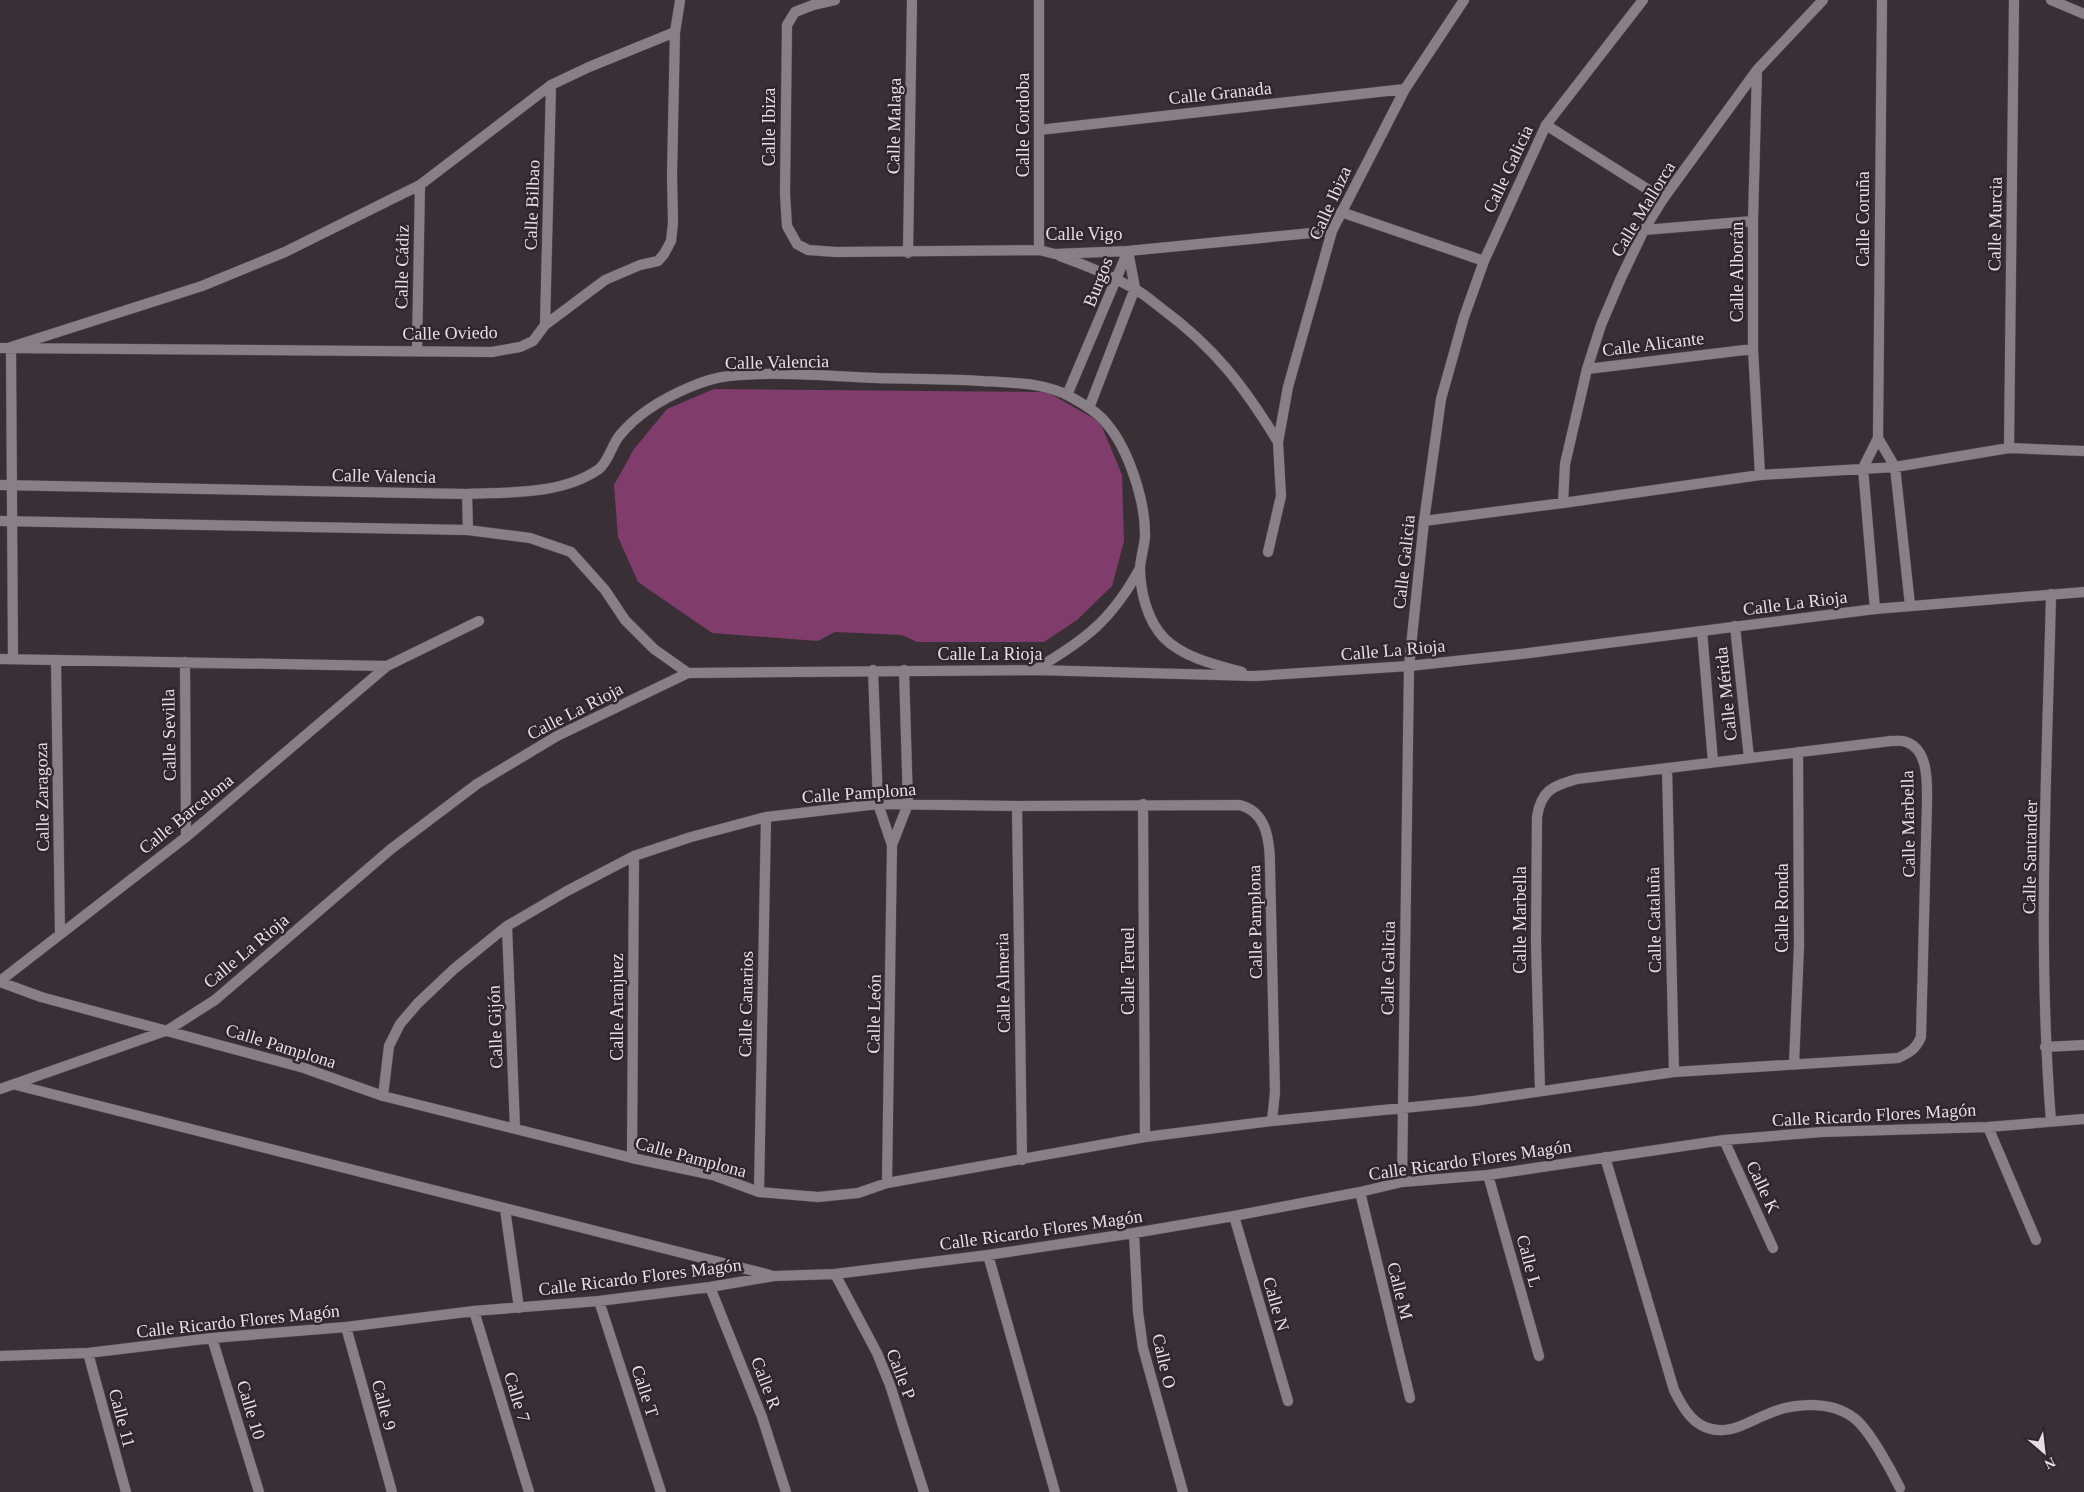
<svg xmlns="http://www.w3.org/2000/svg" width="2084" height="1492" viewBox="0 0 2084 1492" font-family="'Times New Roman',serif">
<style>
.green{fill:#803c6a}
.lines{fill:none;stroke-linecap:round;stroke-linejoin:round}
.pedestrian-casing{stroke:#524c50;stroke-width:11}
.minor-casing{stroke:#524c50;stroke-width:11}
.tertiary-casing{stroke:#524c50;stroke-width:11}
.pedestrian{stroke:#898086;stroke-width:10}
.minor{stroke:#898086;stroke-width:10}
.tertiary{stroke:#898086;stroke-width:10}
.labels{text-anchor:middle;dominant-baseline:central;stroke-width:5;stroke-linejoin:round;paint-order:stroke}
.street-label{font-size:18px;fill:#e4dfe2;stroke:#2e272b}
</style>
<rect width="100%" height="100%" fill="#383035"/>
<path class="green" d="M714,389L1047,392L1100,422L1122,475L1124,541L1112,586L1077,620L1044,642H917L902,635L835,632L818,641L712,633L638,582L618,537L614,485L634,449L667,409Z"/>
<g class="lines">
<g class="pedestrian-casing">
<path id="pedestrian" d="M1546,125L1663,199
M1341,212L1484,261"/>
</g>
<g class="minor-casing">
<path id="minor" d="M835,0L813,5L795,12L787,25L785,194L787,226L797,244L808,250L836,252L1039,250L1055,254L1128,251L1332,231
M2051,0L2084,14
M1757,70L1753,221V349L1760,475
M1039,130L1405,89
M1644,230L1753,221
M1039,250V0
M908,253L912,0
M1060,256C1085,265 1110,275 1133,288C1143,293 1152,301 1161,308C1214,347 1244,386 1278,442
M545,325L551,85
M0,348L492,352L520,347L533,341L545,325L605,280L640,265L658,261L664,254L671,241L673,223L672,175L675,32L680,1
M417,350L420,185
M1587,369L1753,349
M1067,395L1128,251
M1089,408L1135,288L1128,251
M1878,438L1895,467L1910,605
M2009,448L2014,0
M1563,503L1565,464L1587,369L1601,325L1621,278L1644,230L1663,199L1757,70L1823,0
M1424,521L1563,503L1760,475L1895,467L2009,448L2084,451
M1268,552L1281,496L1278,442L1288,387L1332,231L1405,89L1464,0
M2051,594C2047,769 2037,946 2051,1121
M1875,609L1863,468L1878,438L1882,0
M1735,626L1749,758
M1702,631L1713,762
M0,659L387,666
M13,659L11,347L202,286L285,252L420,185L551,85L589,67L675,32
M56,660L60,933
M185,662L186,837
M873,670L878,804L892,845
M1667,768L1674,1072
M1143,804L1145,1137
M1017,806L1022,1160
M507,926L515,1128
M0,981L186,837L387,666L479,621
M0,982L41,997L304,1068L383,1096L632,1158L713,1175L759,1192L818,1197L858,1193L887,1183L1145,1137L1272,1121L1275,1092L1270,866C1270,842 1267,811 1239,805L1017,806L878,804L766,817L691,837L634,856L567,891L507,926L454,969L418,1003L400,1024L389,1046L383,1096
M2045,1047L2084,1045
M1794,1064L1799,946L1798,752
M16,1085L770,1275
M0,1089L168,1030L215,1000L391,849L477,784L557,736L688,673
M1272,1121L1474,1101L1674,1072L1898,1058C1909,1053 1916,1049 1921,1037L1927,802C1927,784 1929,749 1906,742C1902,740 1895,741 1891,741L1577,779C1553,786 1541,790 1537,817L1536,943L1540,1091
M1988,1127L2036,1240
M1724,1140L1773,1248
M1605,1157L1674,1390C1681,1404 1690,1421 1705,1427C1727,1436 1744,1424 1763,1416C1790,1403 1829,1399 1854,1418C1869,1429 1891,1470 1900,1488
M632,1158L634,856
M1488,1175L1539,1356
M1402,1182L1409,666L1424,521L1441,399L1464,317L1484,261L1546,125L1643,0
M887,1183L892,845L908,804L904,670
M759,1192L766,817
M1360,1192L1410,1398
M505,1209L519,1308
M1234,1216L1288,1401
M1134,1233L1138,1312L1143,1348L1183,1492
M988,1255L1055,1492
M835,1274L877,1353L890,1385L924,1492
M710,1287L762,1417L786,1492
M599,1301L661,1492
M474,1311L529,1492
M346,1327L392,1492
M212,1338L259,1492
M88,1353L126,1492
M0,1356L88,1353L212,1338L346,1327L474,1311L599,1301L710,1287L774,1276L835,1274L988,1255L1134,1233L1234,1216L1360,1192L1402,1182L1488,1175L1724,1140L1822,1132L1988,1127L2084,1119"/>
</g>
<g class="tertiary-casing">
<path id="tertiary" d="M0,485L467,494C510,492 562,495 599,469C609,461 612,444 620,435C638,413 664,398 690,387C702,382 717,377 729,376C775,371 829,376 876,378C911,379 947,379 982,381C1012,383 1044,382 1071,397C1083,404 1098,412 1107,424C1129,450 1146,503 1145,537C1144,547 1141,557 1140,567C1140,591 1147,620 1164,638C1184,658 1216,665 1242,672
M467,494L468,530
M0,521L468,530L530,538L571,552L605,590L625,620L654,649L688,673L1035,670L1255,676L1409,666L1521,654L1875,609L2084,592
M1036,669C1085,640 1112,620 1140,568"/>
</g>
<use href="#pedestrian" class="pedestrian"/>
<use href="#minor" class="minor"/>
<use href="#tertiary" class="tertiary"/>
</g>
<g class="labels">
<g class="street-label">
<text transform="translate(1220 93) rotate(-6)">Calle Granada</text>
<text transform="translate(1023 125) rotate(-90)">Calle Cordoba</text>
<text transform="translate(894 126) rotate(-89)">Calle Malaga</text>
<text transform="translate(769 127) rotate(-90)">Calle Ibiza</text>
<text transform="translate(1508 169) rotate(-65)">Calle Galicia</text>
<text transform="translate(1330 203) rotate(-66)">Calle Ibiza</text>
<text transform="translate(532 205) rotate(-88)">Calle Bilbao</text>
<text transform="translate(1643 209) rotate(-59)">Calle Mallorca</text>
<text transform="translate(1863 219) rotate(-90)">Calle Coruña</text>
<text transform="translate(1995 224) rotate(-89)">Calle Murcia</text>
<text x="1084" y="234">Calle Vigo</text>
<text transform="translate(402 267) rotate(-89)">Calle Cádiz</text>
<text transform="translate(1737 272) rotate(-90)">Calle Alborán</text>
<text transform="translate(1098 282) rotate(-68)">Burgos</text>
<text transform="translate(450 333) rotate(-1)">Calle Oviedo</text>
<text transform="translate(1653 344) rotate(-7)">Calle Alicante</text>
<text transform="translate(777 362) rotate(-1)">Calle Valencia</text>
<text transform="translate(384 476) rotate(1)">Calle Valencia</text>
<text transform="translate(1404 562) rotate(-84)">Calle Galicia</text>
<text transform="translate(1795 603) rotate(-7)">Calle La Rioja</text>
<text transform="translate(1393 650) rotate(-5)">Calle La Rioja</text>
<text x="990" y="654">Calle La Rioja</text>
<text transform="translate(1726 694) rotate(-96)">Calle Mérida</text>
<text transform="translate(575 711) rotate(-27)">Calle La Rioja</text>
<text transform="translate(169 735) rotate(-91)">Calle Sevilla</text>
<text transform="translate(859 793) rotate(-4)">Calle Pamplona</text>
<text transform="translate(42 797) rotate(-91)">Calle Zaragoza</text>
<text transform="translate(186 814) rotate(-39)">Calle Barcelona</text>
<text transform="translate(1908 824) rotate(-91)">Calle Marbella</text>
<text transform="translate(2030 857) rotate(-89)">Calle Santander</text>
<text transform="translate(1782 908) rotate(-90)">Calle Ronda</text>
<text transform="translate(1520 920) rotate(-90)">Calle Marbella</text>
<text transform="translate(1654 920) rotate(-91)">Calle Cataluña</text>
<text transform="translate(1255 922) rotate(-91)">Calle Pamplona</text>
<text transform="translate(246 951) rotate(-40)">Calle La Rioja</text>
<text transform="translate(1388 968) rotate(-89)">Calle Galicia</text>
<text transform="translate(1128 971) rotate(-90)">Calle Teruel</text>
<text transform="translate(1003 983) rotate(-91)">Calle Almeria</text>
<text transform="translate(746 1004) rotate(-89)">Calle Canarios</text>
<text transform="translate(617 1007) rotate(-90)">Calle Aranjuez</text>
<text transform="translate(874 1014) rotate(-89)">Calle León</text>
<text transform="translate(495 1027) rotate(-92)">Calle Gijón</text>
<text transform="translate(281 1046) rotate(17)">Calle Pamplona</text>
<text transform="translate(1874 1115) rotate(-3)">Calle Ricardo Flores Magón</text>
<text transform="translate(691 1157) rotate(15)">Calle Pamplona</text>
<text transform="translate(1470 1160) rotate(-8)">Calle Ricardo Flores Magón</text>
<text transform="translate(1763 1187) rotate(65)">Calle K</text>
<text transform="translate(1041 1230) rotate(-8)">Calle Ricardo Flores Magón</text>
<text transform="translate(1529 1261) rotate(75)">Calle L</text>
<text transform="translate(640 1277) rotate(-7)">Calle Ricardo Flores Magón</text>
<text transform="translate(1400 1291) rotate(76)">Calle M</text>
<text transform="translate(1276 1304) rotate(74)">Calle N</text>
<text transform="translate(238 1321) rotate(-6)">Calle Ricardo Flores Magón</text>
<text transform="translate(1164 1361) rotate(77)">Calle O</text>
<text transform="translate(901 1374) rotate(69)">Calle P</text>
<text transform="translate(766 1383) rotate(69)">Calle R</text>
<text transform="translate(645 1391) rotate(72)">Calle T</text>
<text transform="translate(517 1397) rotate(73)">Calle 7</text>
<text transform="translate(384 1405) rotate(75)">Calle 9</text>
<text transform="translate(251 1410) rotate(73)">Calle 10</text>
<text transform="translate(122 1418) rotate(75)">Calle 11</text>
</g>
</g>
<g transform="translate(2044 1452) rotate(152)" stroke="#2e272b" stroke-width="4" paint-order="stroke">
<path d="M0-4L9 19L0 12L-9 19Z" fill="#e4dfe2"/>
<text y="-8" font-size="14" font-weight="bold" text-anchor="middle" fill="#e4dfe2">N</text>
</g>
</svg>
